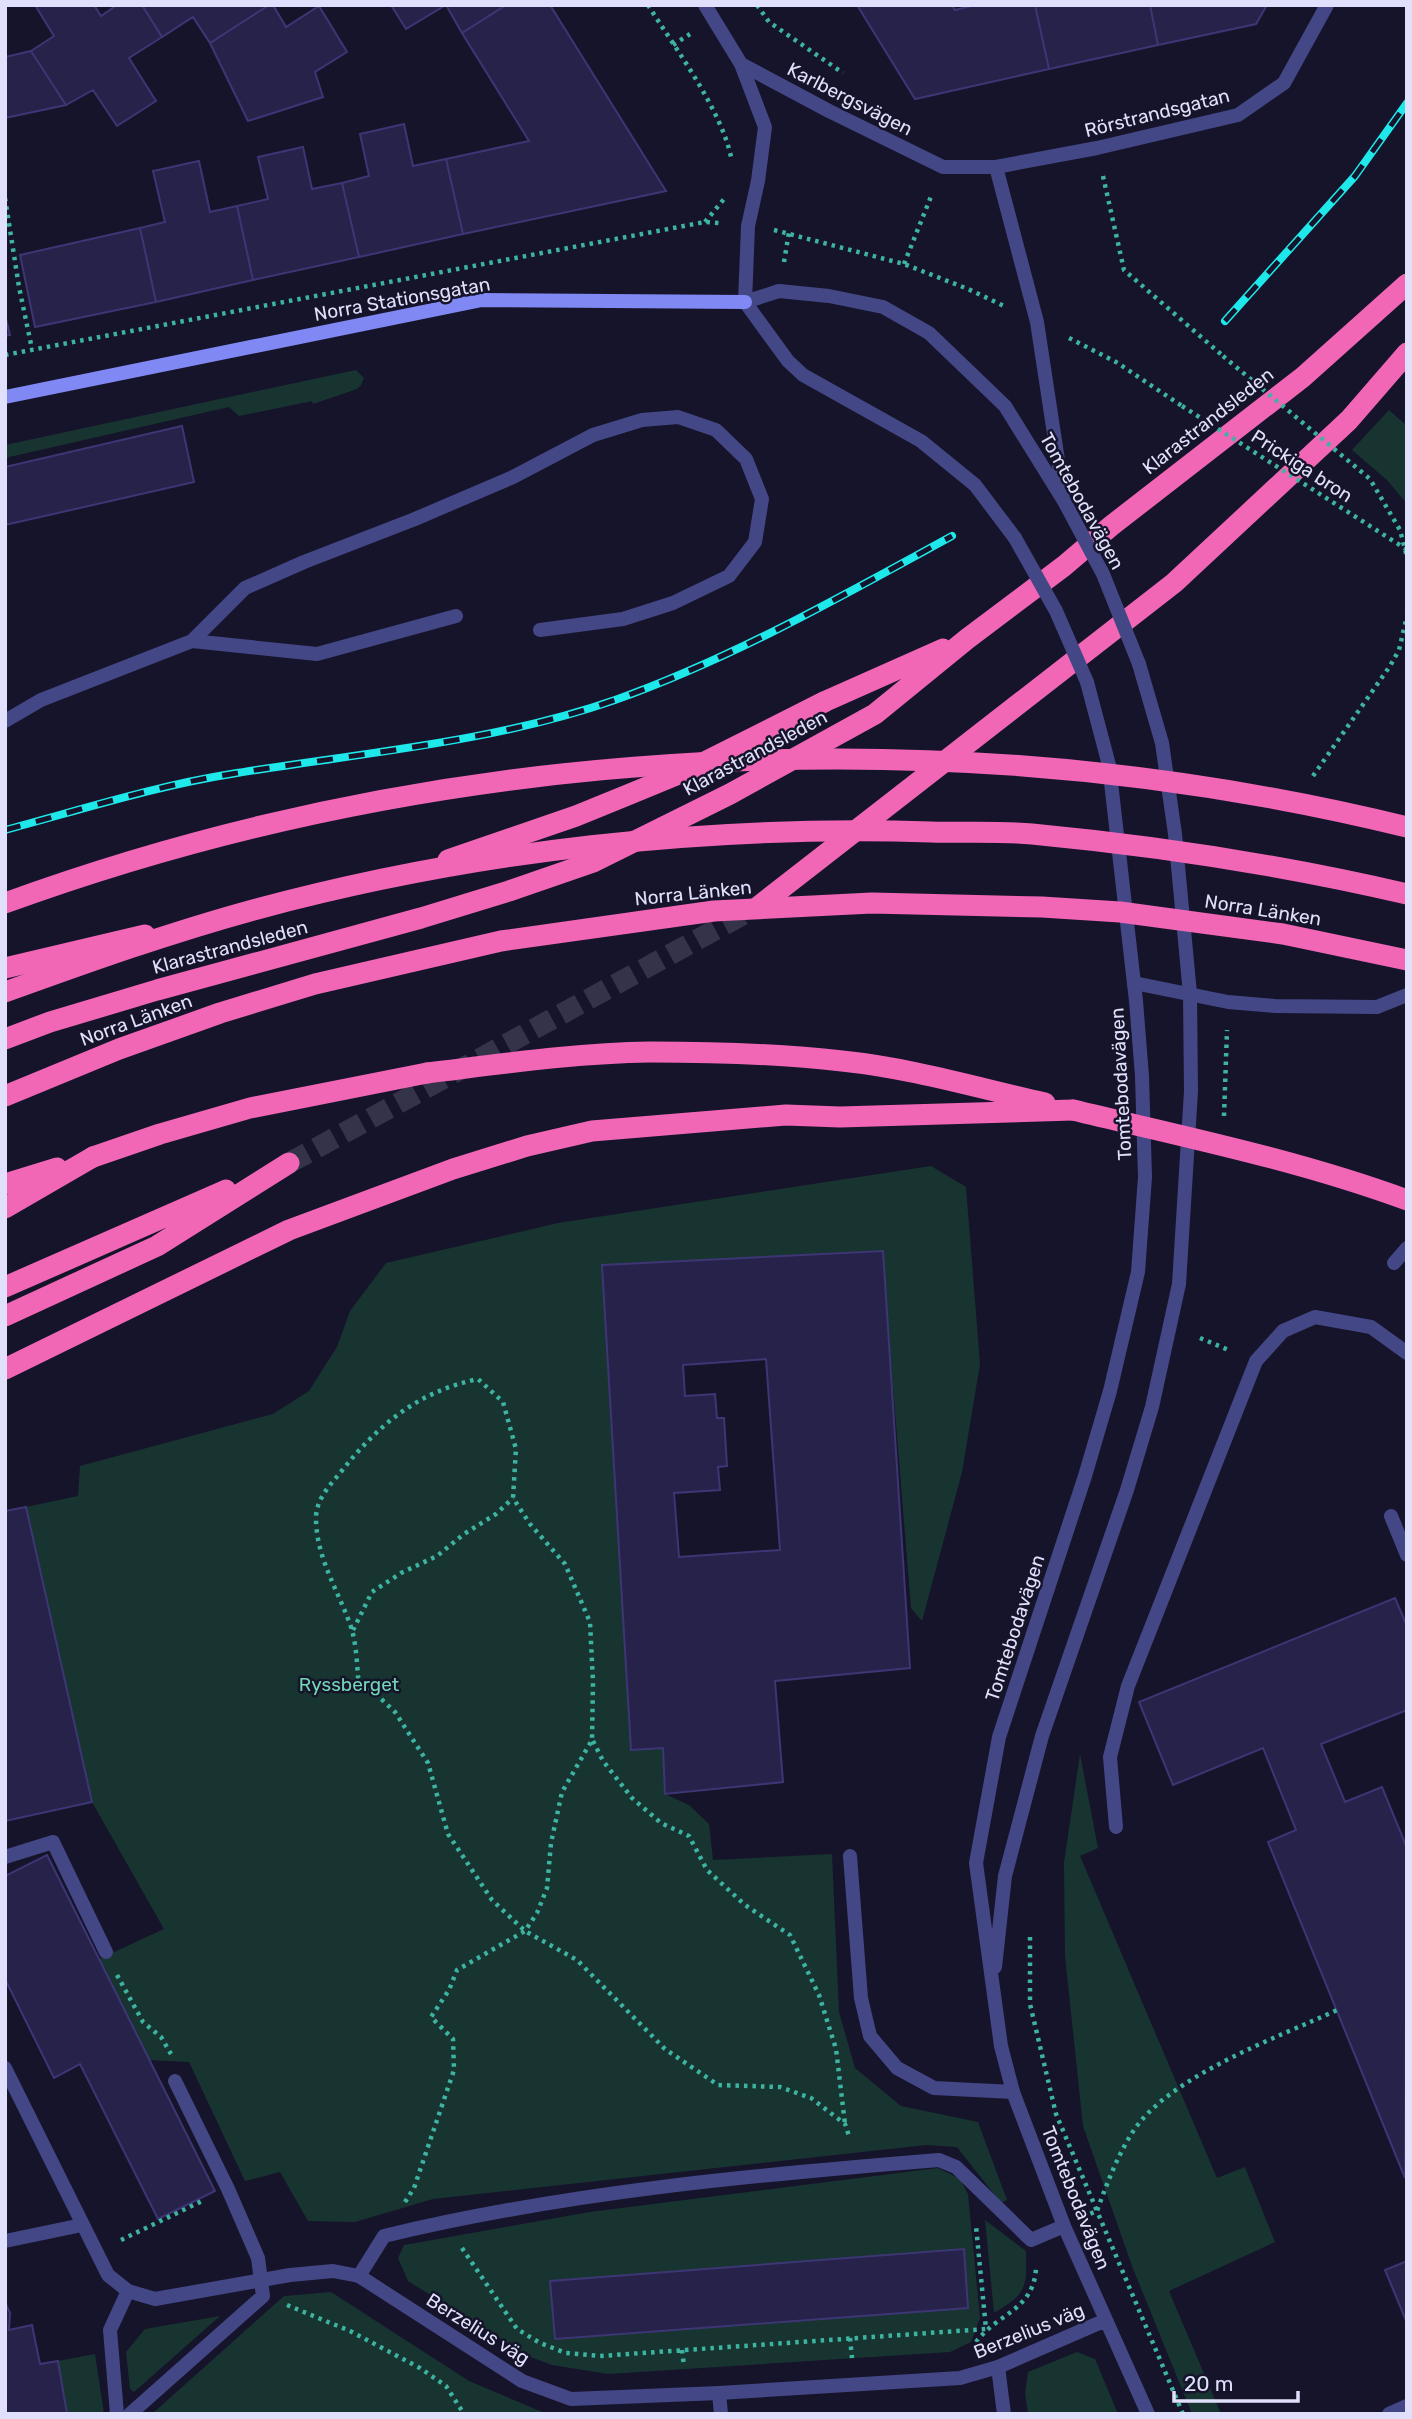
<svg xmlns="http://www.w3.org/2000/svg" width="1412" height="2419" viewBox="0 0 1412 2419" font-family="Rubik,sans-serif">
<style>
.green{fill:#183430}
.building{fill:#26224a;stroke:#3d3674;stroke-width:2;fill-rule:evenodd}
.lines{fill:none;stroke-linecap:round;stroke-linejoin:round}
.highway-tunnel{stroke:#34334a;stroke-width:21;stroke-dasharray:21 10;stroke-linecap:butt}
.path{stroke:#3db4a2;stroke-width:4.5;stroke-dasharray:3.5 5;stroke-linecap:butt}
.lane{stroke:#444785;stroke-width:14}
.street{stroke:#444785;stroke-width:14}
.secondary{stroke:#8088f3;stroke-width:14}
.highway{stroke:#f167b6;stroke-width:21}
.rail-casing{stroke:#1ee8ea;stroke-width:8}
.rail{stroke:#16142b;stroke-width:5;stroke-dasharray:16;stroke-linecap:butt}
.path-bridge{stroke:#3db4a2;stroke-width:4.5;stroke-dasharray:3.5 5;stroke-linecap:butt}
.street-bridge{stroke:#444785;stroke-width:14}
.highway-bridge{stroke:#f167b6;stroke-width:21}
.labels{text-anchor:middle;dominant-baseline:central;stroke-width:5;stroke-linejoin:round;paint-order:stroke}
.street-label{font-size:19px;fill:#e1e0fc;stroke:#16142b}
.park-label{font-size:19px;fill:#71d7b4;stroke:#16142b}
</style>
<rect width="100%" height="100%" fill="#16142b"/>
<path class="green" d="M356,370L364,378L361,385L357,389L313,404L312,401L239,416L229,407L5,458V445Z
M1389,410L1407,426V504L1387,480L1352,450Z
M931,1166L966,1187L980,1364L962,1472L922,1621L911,1608L882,1251L602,1266L631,1749L663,1748L665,1794L689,1805L709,1824L713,1860L832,1854L839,2012L855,2068L901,2106L978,2122L1007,2200L1001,2203L957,2147L926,2145L433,2199L355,2222L308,2221L280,2172L245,2181L189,2062L149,2060L99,1959L164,1929L92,1802L26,1507L78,1496L80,1466L273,1414L309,1391L337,1347L350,1311L386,1263L558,1223Z
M1080,1754L1098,1848L1080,1856L1217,2178L1245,2167L1275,2242L1169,2291L1221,2414H1192L1132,2266L1083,2126L1065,1956L1064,1863Z
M938,2168L960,2179L968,2194L980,2318L971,2342L950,2352L608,2374L552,2365L528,2356L408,2281L398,2258L404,2245L590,2212Z
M985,2220L1026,2251C1027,2288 1027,2293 994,2313Z
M331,2292L469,2381L547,2414H152L284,2296Z
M220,2316L134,2392L130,2389L126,2352L145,2329Z
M1077,2352L1095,2359L1118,2414H1028L1025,2393L1028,2372Z
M95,2354L104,2414H67L58,2361Z"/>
<path class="building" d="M35,5H94L101,16L117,5H142L162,37L129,58L156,101L117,126L93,90L66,105L31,51L54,36Z
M142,5H269L210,43L193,17L162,37Z
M269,5H273L286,27L319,6L347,52L315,72L323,97L248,121L210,43Z
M391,5H506L462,33L446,5L406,29Z
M506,5H550L666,191L463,234L446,159L529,141L462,33Z
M857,5H952L955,10L975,5H1035L1049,69L915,99Z
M1035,5H1150L1158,45L1049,69Z
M1150,5H1267L1256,24L1158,45Z
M31,51L66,105L5,118V57Z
M404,124L413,166L446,159L463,234L359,257L342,183L369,176L360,134Z
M303,147L312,189L342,183L359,257L253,280L237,206L268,199L258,157Z
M199,161L210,212L237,206L253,280L156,302L140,228L165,222L153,171Z
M140,228L156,302L35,327L20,255Z
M5,315L10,335L5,336Z
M182,426L194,482L5,525V467Z
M883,1251L910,1668L775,1681L783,1782L665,1794L663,1748L631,1750L602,1265ZM766,1359L780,1550L679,1557L674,1493L720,1490L718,1467L727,1466L724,1418H717L715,1394L685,1396L683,1365Z
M26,1507L92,1802L5,1821V1511Z
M1395,1598L1407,1626V1710L1321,1744L1345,1802L1382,1787L1407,1848L1405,2178L1268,1842L1296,1830L1263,1748L1173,1785L1139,1702Z
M47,1855L215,2191L158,2219L80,2064L54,2078L5,1979V1876Z
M964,2249L968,2308L555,2339L550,2281Z
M1407,2261V2323L1385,2270Z
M5,2302L10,2313L9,2330L32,2325L40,2364L58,2361L67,2414H5Z"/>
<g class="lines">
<path class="highway-tunnel" d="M289,1163L757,907"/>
<path class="path" d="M648,5C675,48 721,109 731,157
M757,5L769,22L843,73
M673,45L690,34
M1103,176L1124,270L1223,356
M5,198L19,287L32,349
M705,222L724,199
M774,230L904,264L968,289L1004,306
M784,262L789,232
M904,264L932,194
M1069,338L1116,362L1182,406
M5,355L705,222L720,223
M1313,776L1390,666L1399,650L1407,616
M1224,1116L1227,1030
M1200,1338L1231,1351
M353,1630L372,1592L401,1573L437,1556L464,1534L496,1514L513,1498
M593,1741L603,1761L632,1798L661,1823L689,1836L707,1870L745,1905L790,1935L819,1995L836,2049L845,2124
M1030,1937V2004L1056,2114L1097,2211L1087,2215
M117,1975L143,2022L161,2037L171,2054
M405,2202L414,2188L454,2070L453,2039L431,2017L449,1990L457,1970L525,1931L537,1913L547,1888L551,1843L562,1792L592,1740L593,1682L590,1622L565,1564L530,1524L513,1498L516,1449L503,1402L478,1379C417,1392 378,1425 340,1473C329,1486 316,1500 316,1518C316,1559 340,1593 352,1630C356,1645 357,1662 358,1677L395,1712L428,1763L448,1834L492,1900L525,1931L577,1960L665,2049L718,2085L780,2087L811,2098L845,2124L850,2139
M121,2240L202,2201
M462,2248L517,2329L540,2343L566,2353L600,2356L986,2329L976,2226
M287,2305L350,2331L420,2368L446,2386L464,2414
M850,2338L852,2358
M976,2342C998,2313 1034,2310 1036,2268
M682,2350L684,2366
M1183,2414L1097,2211C1107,2183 1117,2157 1132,2133C1168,2076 1277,2038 1337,2010"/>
<path class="lane" d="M192,641L317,654L456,616
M5,721L41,700L192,641L245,588L304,562L415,519L513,477L593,435L642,420L678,417L716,430L746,459L762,499L755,542L729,576L673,603L623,619L540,630
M1134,983L1228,1002L1275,1006L1377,1007L1407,995
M1394,1263L1407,1248
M1391,1516L1407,1555
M1116,1827L1110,1757L1128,1686L1256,1361L1283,1331L1315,1317L1371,1327L1407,1353
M850,1856L861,1998L870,2036L897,2068L934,2088L1013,2092
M5,1857L53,1842L106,1952
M5,2241L82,2225
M359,2276L384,2236C566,2192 753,2175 939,2160L956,2167L1031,2240L1064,2226
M998,2367L1004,2414
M719,2393L721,2414
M117,2414L110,2330L128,2291
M130,2414L263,2296L258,2258L228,2189L175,2081
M1389,2414L1407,2406"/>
<path class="street" d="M705,5L741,64L765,127L758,181L748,226L745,302
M741,64L829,111L943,167H996L1097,148L1238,115L1284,83L1327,5
M996,167L1037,322L1063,493
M745,302L779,291L829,296L883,307L929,333L1005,406L1064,501
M745,302L788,361L803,375L921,441L975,485L1015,538
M1087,682L1109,765L1136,1001L1142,1076L1145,1177L1138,1272L1110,1391L1085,1476L999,1737L976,1863L1001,2046L1013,2092L1064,2226L1148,2414
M995,1967L1005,1876L1042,1736L1127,1490L1152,1407L1179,1284L1191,1091L1190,994L1175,834L1162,743L1139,664
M5,2068L108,2275L128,2291L155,2299L290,2275L333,2271L359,2276L522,2381L571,2399L719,2393L960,2378L998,2367L1106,2320"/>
<path class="secondary" d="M5,397L482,300L745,302"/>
<path class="highway" d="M448,860L576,816L630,794L693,768L826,701L943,649
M759,906L1174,583L1349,420L1407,353
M5,968L145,935
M5,1039L50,1022L157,990L421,918L509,891L593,862L730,794L875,714L967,639L1064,566L1111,526L1303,377L1407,284
M427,1073C501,1064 576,1053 650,1052C712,1052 781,1054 842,1061C911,1068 978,1088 1045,1103
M5,1184L57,1168
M5,1208L93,1157
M5,1287L226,1190
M5,1316L157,1246L289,1163
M5,1369L289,1230L453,1169L527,1146L592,1131L786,1115L840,1117L1073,1110"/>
<g class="rail-casing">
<path id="rail" d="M1225,321L1355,176L1407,103
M5,830C80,810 155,786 231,774C359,753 491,743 615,700C733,658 842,596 952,536"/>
</g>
<use href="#rail" class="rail"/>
<path class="path-bridge" d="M1223,356L1370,479L1400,530L1407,557
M1182,406L1406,549"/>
<path class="street-bridge" d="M1064,501L1103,574L1139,664
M1015,538L1056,611L1087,682"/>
<path class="highway-bridge" d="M5,903C447,742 950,715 1407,827
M5,992C88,962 172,932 257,909C476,850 706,825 931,832C965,833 999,831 1032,834C1158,846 1283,865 1407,894
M5,1096L119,1049L220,1013L315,984L501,941L714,911L872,903L1042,907L1120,912L1283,934L1407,960
M1073,1110C1185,1137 1298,1160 1407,1200
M93,1157L160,1134L250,1108L427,1073"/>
</g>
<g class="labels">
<g class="street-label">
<text transform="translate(850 99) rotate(27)">Karlbergsvägen</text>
<text transform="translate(1157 113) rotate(-14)">Rörstrandsgatan</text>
<text transform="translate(402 299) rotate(-10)">Norra Stationsgatan</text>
<text transform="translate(1208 421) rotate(-38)">Klarastrandsleden</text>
<text transform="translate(1302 466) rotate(33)">Prickiga bron</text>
<text transform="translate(1082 501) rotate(61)">Tomtebodavägen</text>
<text transform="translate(755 753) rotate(-28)">Klarastrandsleden</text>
<text transform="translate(693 893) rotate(-6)">Norra Länken</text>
<text transform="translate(1263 910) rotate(9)">Norra Länken</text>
<text transform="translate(230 947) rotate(-15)">Klarastrandsleden</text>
<text transform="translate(136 1020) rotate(-20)">Norra Länken</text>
<text transform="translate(1121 1084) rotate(-93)">Tomtebodavägen</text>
<text transform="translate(1015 1628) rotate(-72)">Tomtebodavägen</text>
<text transform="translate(1076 2198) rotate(68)">Tomtebodavägen</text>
<text transform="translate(478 2329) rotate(32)">Berzelius väg</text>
<text transform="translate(1029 2331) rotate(-22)">Berzelius väg</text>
</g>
<g class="park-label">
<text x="349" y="1684">Ryssberget</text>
</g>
</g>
<rect width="1412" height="2419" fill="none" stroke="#e1e0fc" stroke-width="14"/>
<path d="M1174 2391v10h124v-10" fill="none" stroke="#e1e0fc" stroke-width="3.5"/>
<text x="1184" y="2391" font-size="21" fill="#e1e0fc" stroke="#16142b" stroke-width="5" paint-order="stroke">20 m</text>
</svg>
